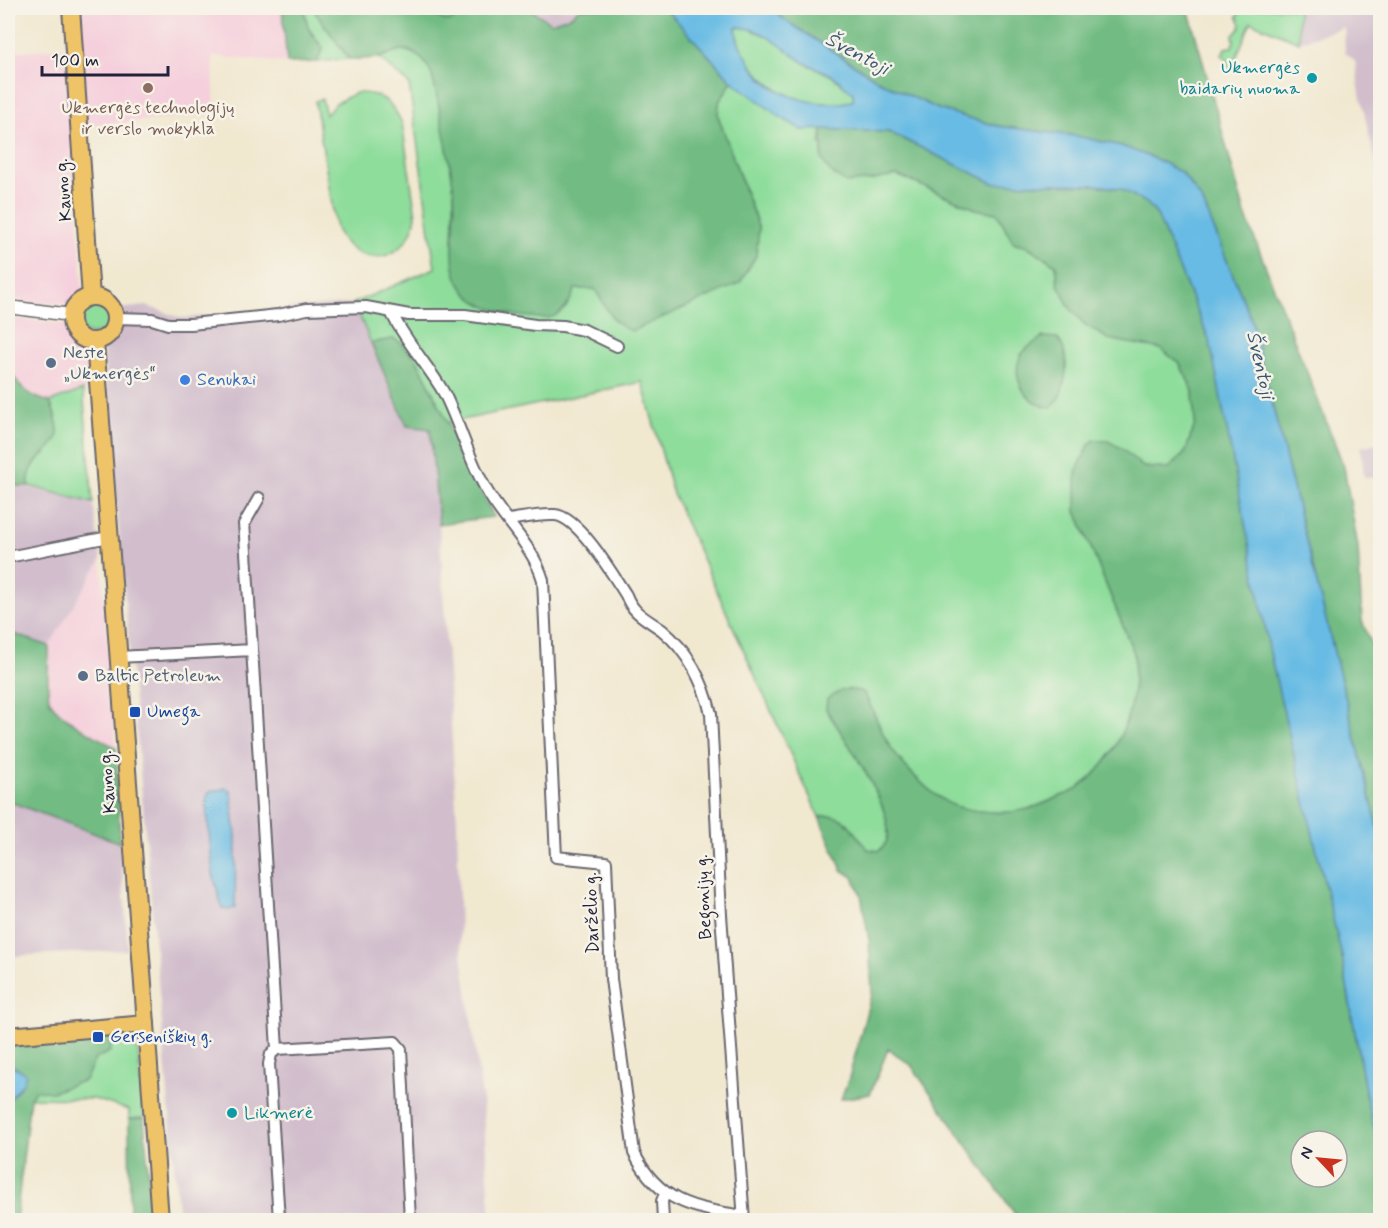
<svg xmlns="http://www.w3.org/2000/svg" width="1388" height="1228" viewBox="0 0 1388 1228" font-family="Mynerve,sans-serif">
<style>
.built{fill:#f5cfdc}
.industrial{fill:#d1bdcc}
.green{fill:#8edd9b;stroke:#58806b;stroke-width:1.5;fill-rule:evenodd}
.forest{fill:#72bc83;stroke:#4a6f5f;stroke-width:1.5;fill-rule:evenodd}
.water{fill:#68bbe4;stroke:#456e90;stroke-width:1.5;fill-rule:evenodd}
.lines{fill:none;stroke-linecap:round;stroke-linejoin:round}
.minor-casing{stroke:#6a676f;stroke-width:14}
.tertiary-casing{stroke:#6a676f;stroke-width:15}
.primary-casing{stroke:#6a676f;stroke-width:20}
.trunk-casing{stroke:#6a676f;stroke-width:20}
.minor{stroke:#fff;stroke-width:10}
.tertiary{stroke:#fff;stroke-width:12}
.primary{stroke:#efc469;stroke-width:16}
.trunk{stroke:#efc469;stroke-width:16}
.culture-dot{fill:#0f9aa8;stroke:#f7f3e8;stroke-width:2}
.education-dot{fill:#8d6e63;stroke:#f7f3e8;stroke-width:2}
.service-dot{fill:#5c6f8a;stroke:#f7f3e8;stroke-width:2}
.shop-dot{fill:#3f7fe0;stroke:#f7f3e8;stroke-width:2}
.transit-dot{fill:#1a4fb4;stroke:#f7f3e8;stroke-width:2}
.labels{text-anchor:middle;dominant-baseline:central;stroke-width:5;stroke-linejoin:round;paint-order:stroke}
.culture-label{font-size:18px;fill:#0d838f;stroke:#f7f3e8;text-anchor:end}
.education-label{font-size:18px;fill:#785e54;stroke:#f7f3e8}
.street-label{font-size:18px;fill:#22223b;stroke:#f7f3e8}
.service-label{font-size:18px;fill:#4e5e75;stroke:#f7f3e8;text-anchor:start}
.shop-label{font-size:18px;fill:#366cbe;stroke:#f7f3e8;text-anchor:start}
.transit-label{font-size:18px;fill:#164399;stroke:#f7f3e8;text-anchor:start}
.water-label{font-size:20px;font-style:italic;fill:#3a5876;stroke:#f7f3e8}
</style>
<rect width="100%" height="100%" fill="#f7f3e8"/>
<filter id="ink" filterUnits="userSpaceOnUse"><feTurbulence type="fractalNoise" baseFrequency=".0167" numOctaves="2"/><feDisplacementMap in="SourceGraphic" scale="12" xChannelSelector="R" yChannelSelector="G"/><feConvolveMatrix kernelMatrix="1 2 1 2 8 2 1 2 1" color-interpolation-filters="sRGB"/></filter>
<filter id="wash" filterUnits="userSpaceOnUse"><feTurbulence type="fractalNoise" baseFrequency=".008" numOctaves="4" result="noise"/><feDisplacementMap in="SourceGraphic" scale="24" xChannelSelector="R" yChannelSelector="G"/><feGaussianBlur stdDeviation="1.35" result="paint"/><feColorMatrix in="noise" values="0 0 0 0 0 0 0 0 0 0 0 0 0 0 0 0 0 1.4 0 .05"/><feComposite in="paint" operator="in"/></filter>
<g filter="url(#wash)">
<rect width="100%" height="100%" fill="#f1e8d0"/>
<path class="built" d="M76,8H282L287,63L213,56L215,114L85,126Z
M66,48L83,290L76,300L68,304L30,303L8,297V52Z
M10,318L65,324L87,348L91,389L83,390L50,402L39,399L20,386L8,370V332Z
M101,560L116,748L67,718L54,707L49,700V646Z"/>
<path class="industrial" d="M528,8H579L573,15L551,23Z
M1298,8H1380V183L1360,94L1355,61L1345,52L1344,27L1299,42Z
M354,303L430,429L439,524L457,820L460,941L482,1097L491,1220H179L103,346L116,331L118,324V309L147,306L181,318Z
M1380,442V478L1364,477L1361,447Z
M10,483L93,503L101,560L49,646L8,632V494Z
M8,801L120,843L128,950L14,956L10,1023H8Z"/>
<path class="green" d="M304,8H312L316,13L349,59L317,62L323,48L308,28Z
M429,8H463L451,21C441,21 435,16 429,8Z
M1244,8H1298L1299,42L1251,22L1231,70L1226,64L1227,59L1222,55L1225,48L1232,47L1234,41L1233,35L1239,30L1241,24L1237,16Z
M736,27L748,28L775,40L805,63L832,76L853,93V101C810,109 769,95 746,57C740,46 736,40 736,27Z
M397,49C410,51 420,55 428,66C436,79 454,178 454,196C455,225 450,250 458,278L542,318C563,315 568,308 575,289H595L615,322L759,229L718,116L719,102L732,81L780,117L802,130L822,129L820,143L874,180L897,175L976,209L997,213L1013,242L1027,246L1056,265L1058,284L1070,308L1138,344L1161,349L1180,364L1193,391L1195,424L1185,453L1168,469L1143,467L1121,448L1076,511L1134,653C1138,705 1121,758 1077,789C1071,793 1063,795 1056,798C1034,809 1015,814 991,812C975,811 956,809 943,800C925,789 897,760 887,741C879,728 874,714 868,700L826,709C843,737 896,809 887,840C886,844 882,848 879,851L867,849C855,832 842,812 819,817L673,494L642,382L448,423L416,358L393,339L371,343L354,303L435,268L409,84L379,58ZM1018,365L1065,372L1060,395L1044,407C1024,396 1019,389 1018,365Z
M355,93C380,92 391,100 402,123L416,216C408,264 357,272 336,229L315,101L322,99L326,115L336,103Z
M77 318a16 16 0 1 1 32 0a16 16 0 1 1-32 0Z
M83,390L93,503L29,486C26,467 44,453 56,441L53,409L50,402Z
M125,1035L138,1051L144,1118L129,1119V1110L94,1099L30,1098L34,1089L52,1092L85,1080L95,1059L111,1051L109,1037Z"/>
<path class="forest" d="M282,8H304L308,28L323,49L317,62L287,63Z
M312,8H429C435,16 440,21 451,21L463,8H528L551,23L573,15L579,8H665L732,81L719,102L718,116L759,229L756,256L740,283L632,331C612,325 605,306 595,289H575C569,305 560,320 540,318C501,315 454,306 453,257C452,236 456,214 454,193C451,164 444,135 439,107C435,90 434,68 419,57C401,42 394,55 377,58C368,59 358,59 349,59Z
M772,8H1188L1245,214L1344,467L1358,547L1362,621L1380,665V836L1251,319L1202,200L1182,173L1158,160L1122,146L1076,136L997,126L938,109L879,81L782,18Z
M822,129L889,132L993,183L1096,185L1121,189L1147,203L1157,215L1210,342L1342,957L1367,1102L1380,1151V1205L1375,1220H1019L911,1065L888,1049L870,1094L841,1099L849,1078L872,992L869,940L861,895L853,877L842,870L819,817C846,811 853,830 867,849L879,851C882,848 886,844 887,840C896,809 843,737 826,709L827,699C842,689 846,687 863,692C873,708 878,725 887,741C897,760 925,789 943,800C956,809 975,811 991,812C1015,814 1034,809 1056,798C1063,795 1071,793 1077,789C1121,758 1138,705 1134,653L1076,511V472L1089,445L1094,440L1108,441L1121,448L1143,467L1168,469L1185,453L1195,424L1193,391L1180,364L1161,349L1108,339L1084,324L1070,308L1058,284L1056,265L1027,246L1013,242L997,213L976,209L897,175L874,180L846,183L829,171L822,159ZM1301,1141H1337V1177H1301Z
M1043,337L1057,338C1072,353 1067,393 1052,407C1028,407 1009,378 1021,355C1026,347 1035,342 1043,337Z
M393,339L400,342L416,358L494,517L439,524L430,429L407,426L371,343Z
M8,370C21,387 27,396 50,402C54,412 59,424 58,434C56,452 25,459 29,486H17L10,483L13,475Z
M8,632L49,646C49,663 46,682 49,698C53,715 101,739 116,748L120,843L8,801Z
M59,1036L79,1040L109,1037L111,1051L95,1059L85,1080L52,1092L35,1090L30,1098L16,1220H8V1101L23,1083L10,1065L8,1066V1042Z
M144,1118L152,1220H130L129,1119Z"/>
<path class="water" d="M665,8H772L782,18L879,81L938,109L997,126L1076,136L1122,146L1158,160L1182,173L1202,200L1251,319L1380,836V1151L1367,1102L1342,957L1272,663L1210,342L1157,215L1147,203L1121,189L1096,185L993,183L889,132L822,129L802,130L780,117L732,81ZM736,27C767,28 781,49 805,63C814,68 823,70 831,75C839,80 846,87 853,93V101C821,108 779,99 757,73C753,69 750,62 747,57C740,46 736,40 736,27Z
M8,379L13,475L8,494Z
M226,788L231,792L236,836L235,908L228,910L222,908L213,874L206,801L209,792Z
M10,1065L19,1069L26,1075L23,1083L8,1101V1066Z"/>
</g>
<g filter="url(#ink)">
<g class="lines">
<g class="minor-casing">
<path id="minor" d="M391,312C405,341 428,365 444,393C460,425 469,460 487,491C504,521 533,546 543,580L556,857L606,862L611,979L634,1153C659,1203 693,1208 743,1216
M115,318L152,319L168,324H191L278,315L307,309L366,307L409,315H465L535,325L563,326L584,330L617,346
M259,498L244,524L245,536L277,1049
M508,520C523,518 540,514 555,515C579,517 613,575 626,595C633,614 647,619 662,630C688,651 704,683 711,714L721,915L744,1220
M8,557L109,537
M118,657L252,650
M279,1220L269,1064L271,1054L277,1049L395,1042L401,1049L410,1220
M663,1220L662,1201L665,1194"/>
</g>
<g class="tertiary-casing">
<path id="tertiary" d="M8,307L71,315"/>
</g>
<g class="primary-casing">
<path id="primary" d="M71,8L91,297
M71 319a22 22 0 1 1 44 0a22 22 0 1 1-44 0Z
M95,341L146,1024"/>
</g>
<g class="trunk-casing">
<path id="trunk" d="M8,1036L146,1024L160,1220"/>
</g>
<use href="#minor" class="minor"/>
<use href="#tertiary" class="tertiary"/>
<use href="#primary" class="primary"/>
<use href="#trunk" class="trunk"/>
</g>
</g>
<g class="culture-dot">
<circle cx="1312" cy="78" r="6"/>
<circle cx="232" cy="1113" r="6"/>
</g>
<circle class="education-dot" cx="148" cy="88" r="6"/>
<g class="service-dot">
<circle cx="51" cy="363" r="6"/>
<circle cx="83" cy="676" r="6"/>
</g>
<circle class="shop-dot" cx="185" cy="380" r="6"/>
<g class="transit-dot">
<rect x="129" y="706" width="12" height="12" rx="3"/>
<rect x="92" y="1031" width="12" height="12" rx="3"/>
</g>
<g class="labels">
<g class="culture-label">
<text x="1300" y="68">Ukmergės<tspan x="1300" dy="21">baidarių nuoma</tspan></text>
<text x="244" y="1113" text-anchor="start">Likmerė</text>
</g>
<g class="education-label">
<text x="148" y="108">Ukmergės technologijų<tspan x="148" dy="21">ir verslo mokykla</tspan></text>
</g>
<g class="street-label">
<text transform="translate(64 190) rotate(-94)">Kauno g.</text>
<text transform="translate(108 782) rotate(-94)">Kauno g.</text>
<text transform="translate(704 897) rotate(-93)">Begonijų g.</text>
<text transform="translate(592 913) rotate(-92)">Darželio g.</text>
</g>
<g class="service-label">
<text x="63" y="353">Neste<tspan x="63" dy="21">„Ukmergės“</tspan></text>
<text x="95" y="676">Baltic Petroleum</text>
</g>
<g class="shop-label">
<text x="197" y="380">Senukai</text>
</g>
<g class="transit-label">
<text x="147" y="712">Umega</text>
<text x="110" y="1037">Gerseniškių g.</text>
</g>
<g class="water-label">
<text transform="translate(857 54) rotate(28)">Šventoji</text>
<text transform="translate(1260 365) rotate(77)">Šventoji</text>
</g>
</g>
<rect width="1388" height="1228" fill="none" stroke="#f7f3e8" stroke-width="30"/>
<g transform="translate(1319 1159) rotate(296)"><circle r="28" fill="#f7f3e8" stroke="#a29fa3" stroke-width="1.5"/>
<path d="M0-4.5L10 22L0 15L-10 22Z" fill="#c8321e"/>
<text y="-9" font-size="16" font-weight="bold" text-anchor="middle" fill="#22223b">N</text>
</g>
<path d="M42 66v9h126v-9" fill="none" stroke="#22223b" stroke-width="3"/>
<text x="51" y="66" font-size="18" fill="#22223b" stroke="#f7f3e8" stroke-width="4.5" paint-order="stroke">100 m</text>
</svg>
